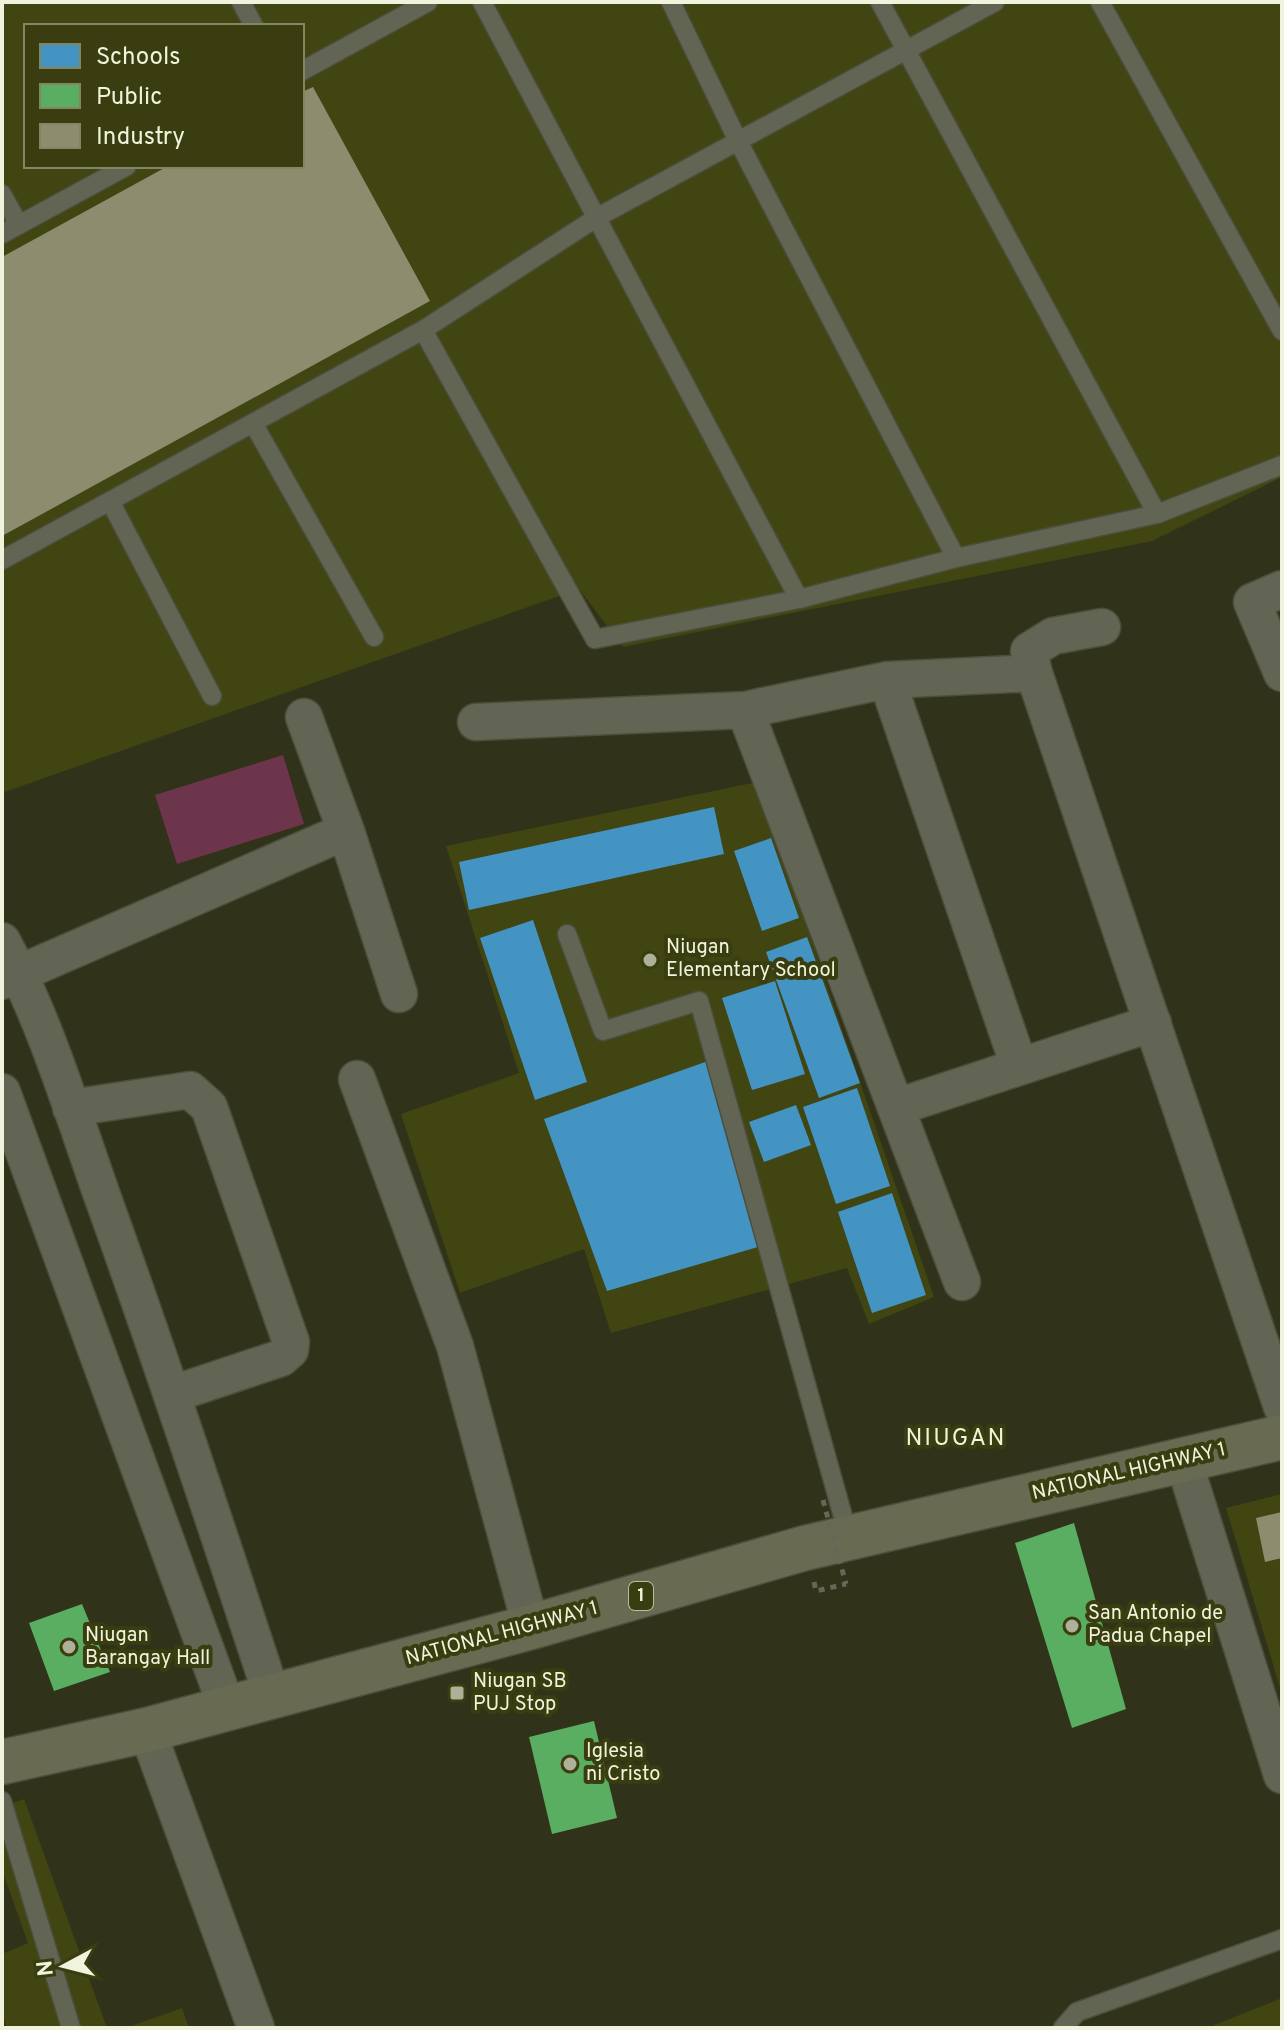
<svg xmlns="http://www.w3.org/2000/svg" width="1284" height="2030" viewBox="0 0 1284 2030" font-family="Overpass,sans-serif">
<style>
.built{fill:#414511;fill-rule:evenodd}
.green{fill:#6d354b}
.schools{fill:#4393c3}
.public{fill:#5aae61}
.industry{fill:#8c8c6e}
.lines{fill:none;stroke-linecap:round;stroke-linejoin:round}
.service-casing{stroke:#4c4e3b;stroke-width:21}
.minor-casing{stroke:#4c4e3b;stroke-width:39}
.trunk-casing{stroke:#4c4e3b;stroke-width:47}
.path{stroke:#666757;stroke-width:5;stroke-dasharray:6 6;stroke-linecap:butt}
.service{stroke:#636554;stroke-width:18}
.minor{stroke:#636554;stroke-width:36}
.trunk{stroke:#686a52;stroke-width:44}
.path-bridge{stroke:#666757;stroke-width:5;stroke-dasharray:6 6;stroke-linecap:butt}
.poi-dot{fill:#aeb098;stroke:#3a3d0f;stroke-width:3}
.labels{text-anchor:middle;dominant-baseline:central;stroke-width:8;stroke-linejoin:round;paint-order:stroke}
.shield{fill:#3a3d0f;stroke:#babd9e;stroke-width:2}
.shield-label{font-size:18px;font-weight:bold;fill:#f1f4dc}
.poi-label{font-size:20px;fill:#f1f4dc;stroke:#3a3d0f;text-anchor:start}
.street-label{font-size:20px;fill:#f1f4dc;stroke:#3a3d0f}
.quarter-label{font-size:24px;letter-spacing:2px;fill:#f1f4dc;stroke:#3a3d0f}
</style>
<rect width="100%" height="100%" fill="#31321a"/>
<path class="built" d="M2,2H1282V477L1152,541L623,647L579,589L2,793ZM26,26H302V166H26Z
M757,782L934,1297L869,1324L847,1268L611,1333L584,1249L460,1293L401,1114L519,1073L446,846Z
M1282,1494V1694L1226,1508Z
M24,1799L107,2028H7L2,2013V1954L28,1943L2,1870V1807Z
M1282,1998V2028H1207Z
M182,2008L189,2028H126Z"/>
<path class="green" d="M283,755L304,824L177,864L155,795Z"/>
<path class="schools" d="M714,807L724,854L469,910L459,862Z
M771,838L799,918L762,931L734,851Z
M533,920L587,1082L535,1100L480,938Z
M807,937L860,1083L819,1098L766,952Z
M775,981L805,1074L752,1090L722,998Z
M708,1061L765,1245L607,1291L544,1119Z
M857,1088L890,1186L836,1204L803,1107Z
M796,1105L811,1145L764,1162L749,1122Z
M892,1193L926,1295L872,1313L838,1212Z"/>
<path class="public" d="M1074,1523L1126,1709L1072,1728L1015,1543Z
M82,1604L110,1672L54,1691L29,1623Z
M594,1721L617,1818L552,1834L529,1737Z"/>
<path class="industry" d="M313,87L430,301L2,536V257L168,166H302V92Z
M1282,1512V1558L1265,1562L1256,1518Z"/>
<g class="lines">
<g class="service-casing">
<path id="service" d="M241,2L254,26
M482,2L799,599
M671,2L738,141L956,558
M880,2L1157,514
M1100,2L1282,331
M302,71L428,2
M2,194L19,225
M2,234L127,166
M423,330L595,639L799,599L956,558L1157,514L1282,465
M253,423L374,637
M110,501L212,696
M2,560L423,330L596,218L995,2
M567,934L603,1031L699,1001L849,1538
M2,1801L71,2028
M1063,2028L1077,2012L1282,1939"/>
</g>
<g class="minor-casing">
<path id="minor" d="M1282,589L1252,602L1282,673
M1102,627L1053,636L1029,651L1034,673L1282,1407
M887,680L1019,1066
M745,710L962,1282
M304,717L346,831L399,994
M476,722L745,710L887,680L1034,673
M2,941C45,1019 74,1117 104,1201C163,1365 218,1531 272,1696
M2,981L346,831
M357,1079L455,1346L531,1627
M2,1092L227,1708
M897,1107L1153,1023
M71,1108L190,1090L209,1107L291,1342L290,1350L281,1358L173,1394
M1183,1459L1282,1775
M147,1730L256,2028"/>
</g>
<g class="trunk-casing">
<path id="trunk" d="M2,1762L147,1730L251,1702L531,1627L805,1548L1282,1437"/>
</g>
<path class="path" d="M814,1582L816,1591L846,1584"/>
<use href="#service" class="service"/>
<use href="#minor" class="minor"/>
<use href="#trunk" class="trunk"/>
<path class="path-bridge" d="M823,1500L846,1584"/>
</g>
<g class="poi-dot">
<circle cx="650" cy="960" r="8"/>
<circle cx="1072" cy="1626" r="8"/>
<circle cx="69" cy="1647" r="8"/>
<rect x="449" y="1685" width="16" height="16" rx="4"/>
<circle cx="570" cy="1764" r="8"/>
</g>
<g class="labels">
<rect class="shield" x="629" y="1582" width="24" height="28" rx="6"/>
<g class="shield-label">
<text x="641" y="1596">1</text>
</g>
<g class="poi-label">
<text x="666" y="948">Niugan<tspan x="666" dy="23">Elementary School</tspan></text>
<text x="1088" y="1614">San Antonio de<tspan x="1088" dy="23">Padua Chapel</tspan></text>
<text x="85" y="1636">Niugan<tspan x="85" dy="23">Barangay Hall</tspan></text>
<text x="473" y="1682">Niugan SB<tspan x="473" dy="23">PUJ Stop</tspan></text>
<text x="586" y="1752">Iglesia<tspan x="586" dy="23">ni Cristo</tspan></text>
</g>
<g class="street-label">
<text transform="translate(1129 1472) rotate(-13)">NATIONAL HIGHWAY 1</text>
<text transform="translate(502 1634) rotate(-15)">NATIONAL HIGHWAY 1</text>
</g>
<g class="quarter-label">
<text x="956" y="1439">NIUGAN</text>
</g>
</g>
<rect width="1284" height="2030" fill="none" stroke="#f1f4dc" stroke-width="8"/>
<rect x="24" y="24" width="280" height="144" fill="#3a3d0f" stroke="#838661" stroke-width="2"/>
<rect x="40" y="44" width="40" height="24" fill="#4393c3" stroke="#838661" stroke-width="2"/>
<text x="96" y="64" font-size="24" fill="#f1f4dc">Schools</text>
<rect x="40" y="84" width="40" height="24" fill="#5aae61" stroke="#838661" stroke-width="2"/>
<text x="96" y="104" font-size="24" fill="#f1f4dc">Public</text>
<rect x="40" y="124" width="40" height="24" fill="#8c8c6e" stroke="#838661" stroke-width="2"/>
<text x="96" y="144" font-size="24" fill="#f1f4dc">Industry</text>
<g transform="translate(64 1966) rotate(263)" stroke="#3a3d0f" stroke-width="6" paint-order="stroke">
<path d="M0-6L14 30L0 20L-14 30Z" fill="#f1f4dc"/>
<text y="-12" font-size="22" font-weight="bold" text-anchor="middle" fill="#f1f4dc">N</text>
</g>
</svg>
